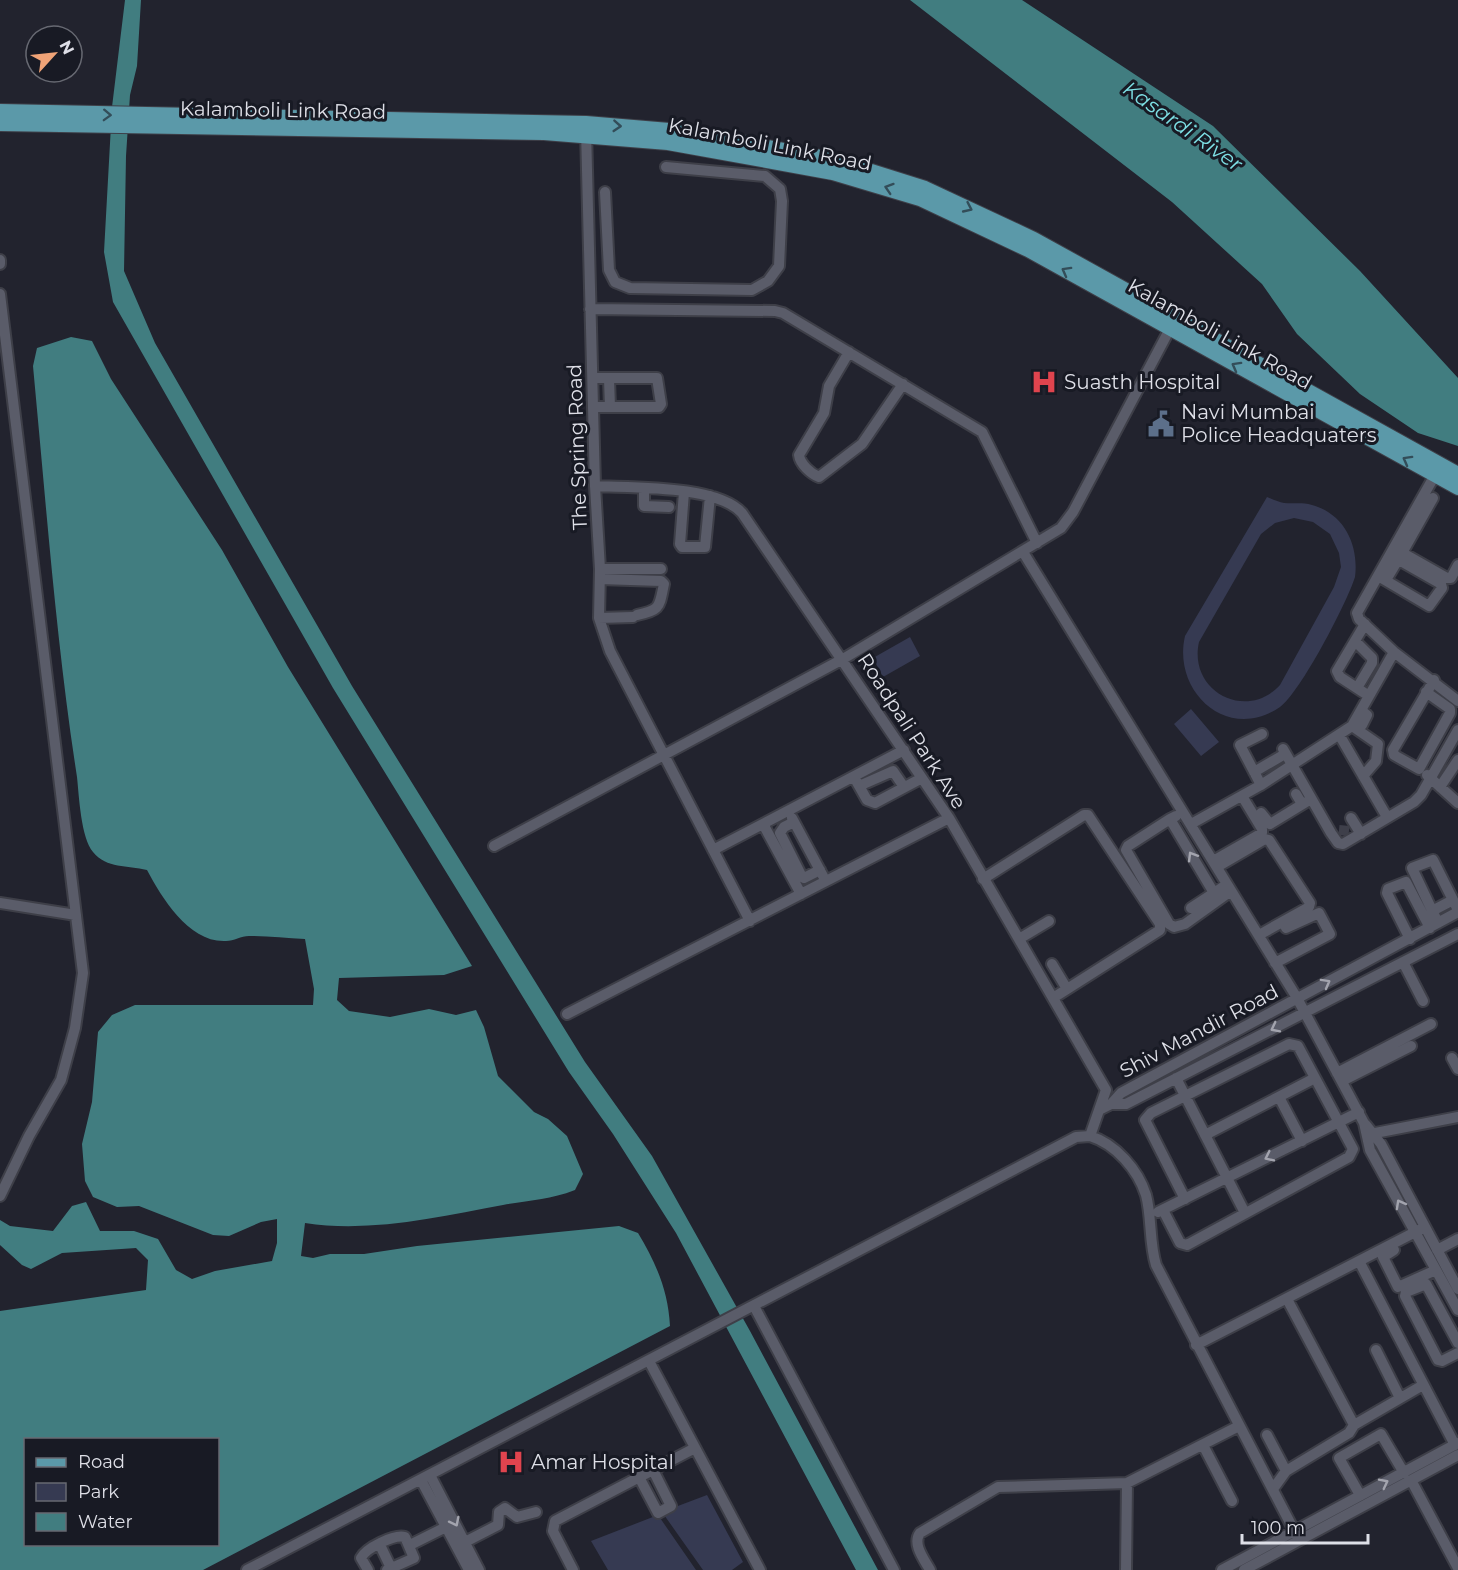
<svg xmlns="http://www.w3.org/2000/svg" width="1458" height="1570" viewBox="0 0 1458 1570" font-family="Montserrat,sans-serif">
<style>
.green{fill:#363a52;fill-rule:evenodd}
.water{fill:#417d80;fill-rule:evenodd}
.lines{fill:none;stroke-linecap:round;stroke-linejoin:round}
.minor-tunnel{stroke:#3e3f4a;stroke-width:10;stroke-dasharray:10 5;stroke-linecap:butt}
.minor-casing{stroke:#3e3f48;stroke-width:14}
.major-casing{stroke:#3e3f48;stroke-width:16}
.minor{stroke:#5a5c69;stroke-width:10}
.major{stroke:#5b99a9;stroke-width:14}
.oneway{stroke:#334d59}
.oneway2{stroke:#a3a4ae}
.labels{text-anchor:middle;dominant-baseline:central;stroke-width:6;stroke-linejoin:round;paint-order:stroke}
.street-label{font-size:20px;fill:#dedfe7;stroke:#181a24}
.poi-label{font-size:20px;fill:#dedfe7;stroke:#181a24;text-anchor:start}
.water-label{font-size:21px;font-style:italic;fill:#7ddfe4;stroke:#181a24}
</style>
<rect width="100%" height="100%" fill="#22232e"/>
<path class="green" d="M1267,497C1272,499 1279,502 1284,503C1294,504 1302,502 1312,505C1345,514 1359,546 1355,577C1347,603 1300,693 1280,707C1228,743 1172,692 1185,636ZM1294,518L1313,522L1330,534L1339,553L1341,567L1334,587L1280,685C1246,722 1188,691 1199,642L1261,534L1275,523Z
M910,637L920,656L883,677L873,658Z
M1191,709L1219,742L1201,756L1174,724Z
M707,1495L743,1562L732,1570H703L662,1512Z
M658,1515L696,1570H608L591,1541Z"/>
<path class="water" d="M125,0H141L137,66L130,95L126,156L124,271L155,343L352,686L585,1062L652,1156L750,1331L878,1570H856L676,1233L613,1134L569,1072L333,688L113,302L104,252L112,107Z
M910,0H1022L1213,126L1360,271L1458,378V446L1418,433L1360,394L1297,334L1262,284L1172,202Z
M71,337L92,341L111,379L222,550L288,667L472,966L444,975L339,978L337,1000L349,1011L390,1017L429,1009L456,1015L476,1010L484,1027L498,1076L534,1112L548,1119L567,1136L583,1174L575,1190C549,1200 530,1200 503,1205C439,1217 370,1233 305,1223L301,1256L313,1258L330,1254H364L417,1246L619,1226L638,1233C656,1263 668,1290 670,1326L203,1570H0V1311L146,1290L148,1260L136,1248L62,1253L31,1269L22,1265L0,1245V1220L10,1226L53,1231L72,1206L86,1202L100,1231H134L158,1239L176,1270L192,1279L215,1271L272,1261L277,1243V1219L261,1222L229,1236L213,1235L139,1206L117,1207L93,1197L85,1181L82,1144L92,1102L98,1032L112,1015L135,1005H313L314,989L305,939C286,938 267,936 249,936C241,936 234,941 226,941C189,943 162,898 147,870C127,865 107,869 93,852C81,838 79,796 77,777C56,641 46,503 33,366L37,348ZM26,1440H218V1544H26Z"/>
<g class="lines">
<path class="minor-tunnel" d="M1339,830L1349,831L1355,827"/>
<g class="minor-casing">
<path id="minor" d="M586,130L595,486L600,569L599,618L610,651L750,921
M605,192L609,270L615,282L630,288L752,290L768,281L779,266L782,201L780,189L765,176L666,167
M0,260V264
M0,294L83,973L75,1028L61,1080L29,1136L0,1196
M590,309L775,311L783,313L982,432L1037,543
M849,352L829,386L824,413L799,455C800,464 811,474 819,477L862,444L903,384
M594,378H657L661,404L659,407H594
M609,379L610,407
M1435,475L1357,613L1359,619L1394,652L1458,701
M644,489V506L669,507
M684,492L680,544L682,547H705L710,496
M1394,548L1447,578H1451L1458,565
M1023,552L1297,998L1364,1123L1370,1150L1458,1310
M1402,553L1433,498
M600,569H661
M1378,576L1429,606L1442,588L1441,584L1390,555
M600,579L661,581L664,584C659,607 661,610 637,615
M1386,580L1398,560
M599,618L633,617
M1365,624L1337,671L1340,677L1369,696
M1355,641L1372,658V663L1357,688
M1426,692L1450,709V713L1419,769L1394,755L1393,750L1434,680
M1355,721L1362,725L1367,715L1361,710
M1352,726L1378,744L1376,761L1363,776
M1340,736L1387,817
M1283,749L1331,833L1338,843L1343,844L1414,802L1421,795L1458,730
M1254,772L1285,754
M1427,775L1458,803
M854,777L867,800L875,803L922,778
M1261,785L1240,745L1262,734
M859,786L893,771L904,787
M1440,787L1458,760
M1296,794L1302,804
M1261,813L1270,824L1311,799
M1176,816L1170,819L1214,893L1227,884
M792,818L823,876
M1351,818L1361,834
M1170,819L1128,846L1126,850L1169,924L1174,927L1185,924L1231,891
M794,822L784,827L780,833L802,877L804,878L820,870
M763,824L801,894
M1191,824L1261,785L1352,726L1394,652
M494,846L843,659L1061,528L1073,512L1173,323
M713,850L904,750
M1213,861L1262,833V829L1242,796
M1217,867L1265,839L1269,840L1310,903L1309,907L1259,935
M983,879L1084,815H1088L1160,924V930L1053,998
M0,903L76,915
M1191,908L1214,893L1217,896
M1432,911L1453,900
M1438,923L1412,868L1433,860L1458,910
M1019,939L1049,921
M1410,939L1387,893L1388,889L1406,882L1430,928
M1403,962L1423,1001
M1275,963L1330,934L1319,913L1286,928
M1052,964L1067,989
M567,1014L949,818
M1452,1058L1458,1069
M1337,1073L1431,1024
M1176,1078L1245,1213
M1342,1081L1411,1046
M1279,1097L1302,1141
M1111,1104L1121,1093L1458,912
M1099,1110L1111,1104H1126L1458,934
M1366,1125L1381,1144L1458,1289
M1370,1134L1458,1117
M1205,1135L1315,1078
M1090,1136C1116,1144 1138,1170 1146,1195C1152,1218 1149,1242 1156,1265L1299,1540
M1163,1210L1180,1243L1187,1245L1349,1157L1353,1149L1298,1046L1289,1044L1151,1113L1145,1120L1185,1199
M1158,1212L1359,1112
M1394,1250L1383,1257L1398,1287L1436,1270
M1437,1250L1458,1239
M1359,1261L1455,1445
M1287,1299L1354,1425
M754,1306L894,1570
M1458,1343L1426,1284L1406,1292L1405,1296L1438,1360L1442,1361L1458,1353
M1196,1345L1425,1227
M1376,1350L1400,1398
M649,1361L760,1570
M1267,1435L1286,1471
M1203,1445L1232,1501
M430,1475L479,1570
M639,1477L658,1513L671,1506L653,1470
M421,1480L469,1570
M1411,1480L1458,1568
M1273,1489L1286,1471L1349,1433L1354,1425L1423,1385
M1360,1495L1339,1458L1381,1434L1404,1473
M465,1542L498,1525L499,1512L505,1508L517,1517L536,1512
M380,1545L391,1568
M410,1545L446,1527
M247,1570L1076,1137L1090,1136L1106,1090L949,818L742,513C717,485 632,488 595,486
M368,1570L361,1558C366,1548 394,1534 405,1537L414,1558L387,1570
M573,1570L553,1531L555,1521L695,1448
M930,1570C924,1559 912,1544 920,1533L998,1487L1127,1483L1239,1426
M1126,1570L1127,1483
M1222,1570L1458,1443
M1244,1570L1458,1455"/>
</g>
<g class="major-casing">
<path id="major" d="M0,111L586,123L669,130L742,142L836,160L925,188L1034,239L1458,474
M0,124L544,133L668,143L833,173L920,199L1028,250L1458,488"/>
</g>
<use href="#minor" class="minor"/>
<use href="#major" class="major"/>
</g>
<defs><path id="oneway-chevron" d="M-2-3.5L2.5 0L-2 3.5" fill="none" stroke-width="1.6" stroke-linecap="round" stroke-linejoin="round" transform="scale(1.5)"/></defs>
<g class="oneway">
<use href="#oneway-chevron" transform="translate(107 115) rotate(2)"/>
<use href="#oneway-chevron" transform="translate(617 126) rotate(4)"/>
<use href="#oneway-chevron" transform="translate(889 188) rotate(-162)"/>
<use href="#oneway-chevron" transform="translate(968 208) rotate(25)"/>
<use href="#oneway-chevron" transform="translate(1066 271) rotate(-151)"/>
<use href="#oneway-chevron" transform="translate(1236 366) rotate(-151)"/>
<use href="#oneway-chevron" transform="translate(1407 460) rotate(-151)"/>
</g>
<g class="oneway2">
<use href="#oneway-chevron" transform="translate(1192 856) rotate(-121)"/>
<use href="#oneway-chevron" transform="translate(1326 983) rotate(-29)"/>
<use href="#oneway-chevron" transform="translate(1275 1028) rotate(153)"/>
<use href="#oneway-chevron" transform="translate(1269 1157) rotate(154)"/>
<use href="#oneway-chevron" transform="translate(1400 1204) rotate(-119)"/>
<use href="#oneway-chevron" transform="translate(1384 1483) rotate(-27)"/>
<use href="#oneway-chevron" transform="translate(455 1522) rotate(63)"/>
</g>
<defs>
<g id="hospital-bare" transform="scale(2.07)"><path d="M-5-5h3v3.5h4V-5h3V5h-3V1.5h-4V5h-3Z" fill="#e0444e" stroke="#181a24" stroke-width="2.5" paint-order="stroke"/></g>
<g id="civic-bare" transform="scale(2.07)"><path d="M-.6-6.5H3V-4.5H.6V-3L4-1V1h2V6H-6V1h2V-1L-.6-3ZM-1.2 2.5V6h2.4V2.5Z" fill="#5c6f8a" stroke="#181a24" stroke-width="2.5" paint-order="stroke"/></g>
</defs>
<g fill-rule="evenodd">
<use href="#hospital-bare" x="1044" y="382"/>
<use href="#civic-bare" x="1161" y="424"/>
<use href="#hospital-bare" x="511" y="1462"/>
</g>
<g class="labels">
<g class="street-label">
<text transform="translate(283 110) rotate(1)">Kalamboli Link Road</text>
<text transform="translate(770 144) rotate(11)">Kalamboli Link Road</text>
<text transform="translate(1220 334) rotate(29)">Kalamboli Link Road</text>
<text transform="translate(577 447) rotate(-92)">The Spring Road</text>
<text transform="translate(912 731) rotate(57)">Roadpali Park Ave</text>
<text transform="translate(1199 1031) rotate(-28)">Shiv Mandir Road</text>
</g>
<g class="poi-label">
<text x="1064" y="382">Suasth Hospital</text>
<text x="1181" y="412">Navi Mumbai<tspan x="1181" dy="23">Police Headquaters</tspan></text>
<text x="531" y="1462">Amar Hospital</text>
</g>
<g class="water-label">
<text transform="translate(1183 126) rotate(35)">Kasardi River</text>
</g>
</g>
<rect x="24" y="1438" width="195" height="108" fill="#181a24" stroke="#676972" stroke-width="1.5"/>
<rect x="36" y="1458" width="30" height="9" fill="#5b99a9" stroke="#676972" stroke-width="1.5"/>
<text x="78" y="1468" font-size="18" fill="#dedfe7">Road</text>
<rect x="36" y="1483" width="30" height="18" fill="#363a52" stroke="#676972" stroke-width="1.5"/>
<text x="78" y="1498" font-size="18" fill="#dedfe7">Park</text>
<rect x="36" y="1513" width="30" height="18" fill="#417d80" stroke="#676972" stroke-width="1.5"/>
<text x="78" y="1528" font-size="18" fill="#dedfe7">Water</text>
<g transform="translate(54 54) rotate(63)"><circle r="28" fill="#181a24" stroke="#676972" stroke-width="1.5"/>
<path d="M0-4.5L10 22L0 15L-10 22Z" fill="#efa377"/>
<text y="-9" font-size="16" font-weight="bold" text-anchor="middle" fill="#dedfe7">N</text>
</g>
<path d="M1242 1534v9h126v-9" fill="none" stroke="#dedfe7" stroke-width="3"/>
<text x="1251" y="1534" font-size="18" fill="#dedfe7" stroke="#181a24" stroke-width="4.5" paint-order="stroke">100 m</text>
</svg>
